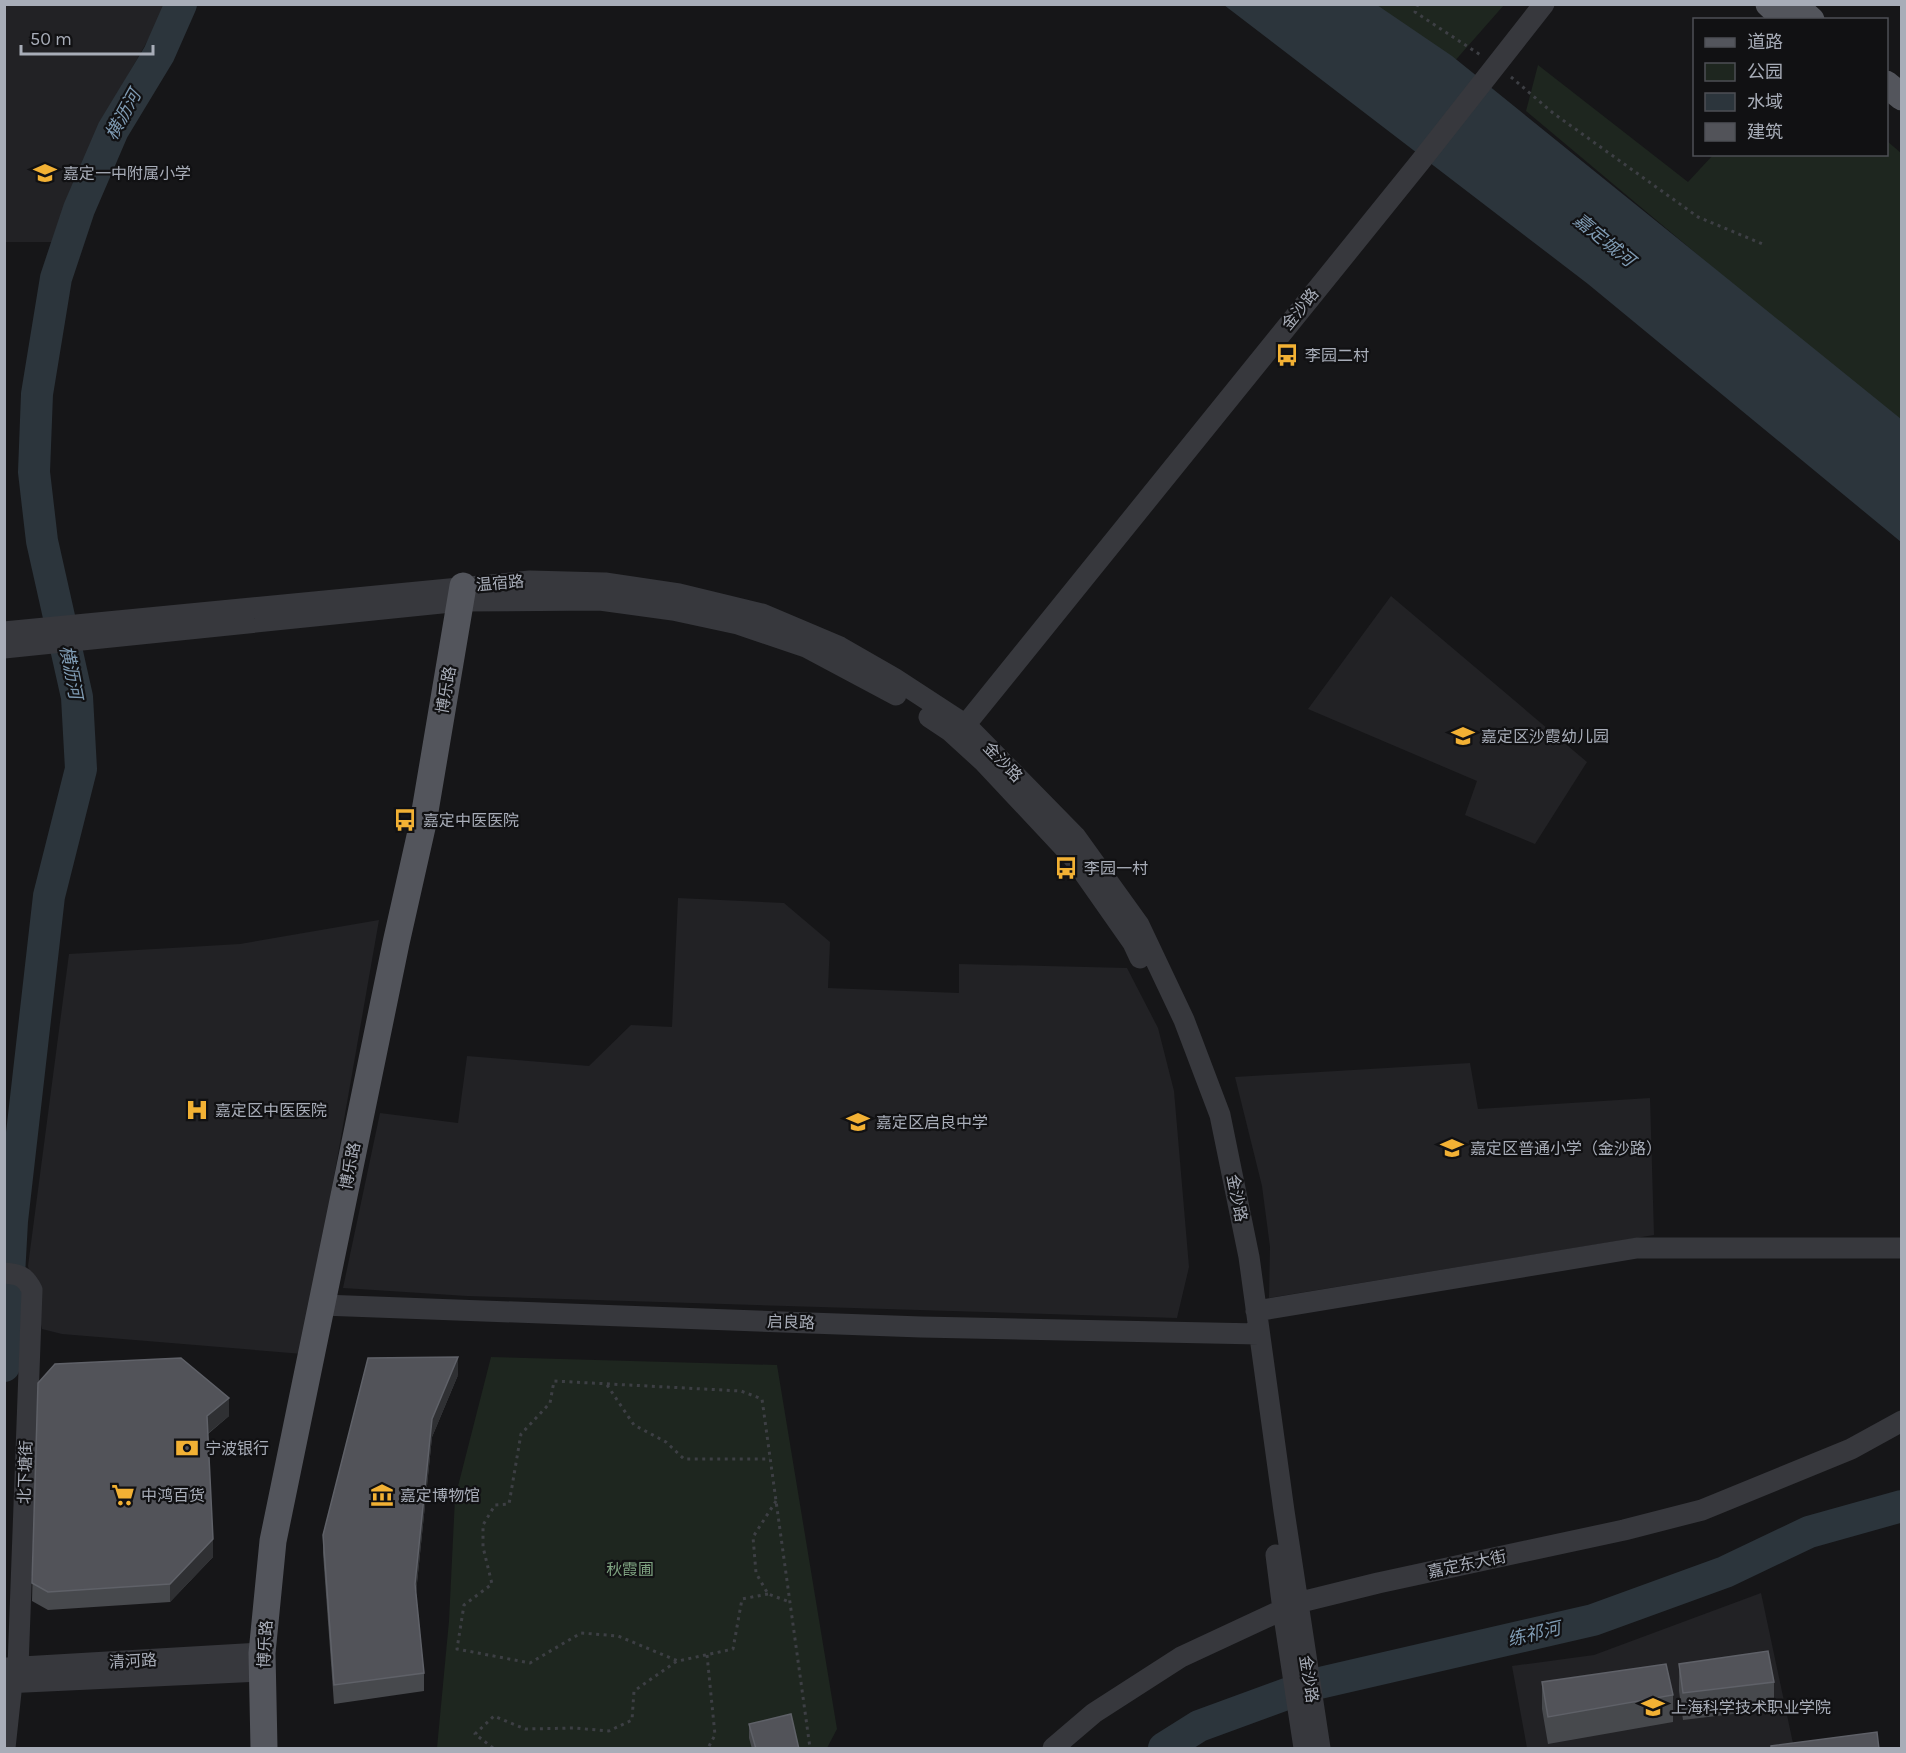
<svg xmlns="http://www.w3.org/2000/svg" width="1906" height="1753" viewBox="0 0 1906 1753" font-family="Karla,'Noto Sans SC',sans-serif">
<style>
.built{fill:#222225}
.green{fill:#1e261f}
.water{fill:#2c353c}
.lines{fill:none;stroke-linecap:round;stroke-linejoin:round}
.river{stroke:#2c353c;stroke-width:32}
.path{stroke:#3d3f44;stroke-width:3;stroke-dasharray:3 4.5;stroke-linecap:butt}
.minor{stroke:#37383d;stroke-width:21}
.major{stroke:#53555c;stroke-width:27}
.wall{fill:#47494d}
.shaded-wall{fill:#2f3033}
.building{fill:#525359;stroke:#5f6168;stroke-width:1.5}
.labels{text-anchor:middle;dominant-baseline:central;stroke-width:4.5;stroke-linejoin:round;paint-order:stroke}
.poi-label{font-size:16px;fill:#a8adb8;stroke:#111113;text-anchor:start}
.street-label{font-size:16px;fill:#a8adb8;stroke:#111113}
.park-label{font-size:16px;fill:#7fa381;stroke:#111113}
.water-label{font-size:18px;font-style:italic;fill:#7f9bb3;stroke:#111113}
</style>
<rect width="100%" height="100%" fill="#161618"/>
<path class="built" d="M4,5H168L112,103L57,242H5Z
M1391,596L1587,762L1535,844L1465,815L1477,781L1308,709Z
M678,898L784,903L830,942L828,988L959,993V964L1127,968L1158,1028L1174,1091L1189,1267L1177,1318L467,1296L343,1288L380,1113L458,1123L467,1056L589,1066L631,1025L672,1027Z
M379,920L303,1354L62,1334L42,1329L28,1266L69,954L240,944Z
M1470,1063L1478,1109L1650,1098L1654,1235L1269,1298L1270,1247L1262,1186L1235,1077Z
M1761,1593L1794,1748H1527L1512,1666L1594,1655Z"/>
<path class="green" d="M1369,5H1504L1453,63Z
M1538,65L1688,182L1713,155L1886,154L1887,141L1901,153V425L1526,111Z
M491,1357L777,1365L837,1729L827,1748H437L449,1621L455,1498Z"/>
<path class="water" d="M1224,5H1377L1452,56L1901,419V542L1588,284Z"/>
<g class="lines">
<path class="river" d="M4,1366L12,1221L49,896L81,769L77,697L42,541L34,472L37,394L56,278L79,209L113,130L159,54L181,4
M1164,1748L1199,1726L1311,1685L1593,1620L1725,1572L1809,1532L1902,1506"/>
<path class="path" d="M1418,4L1415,12L1482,56
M1511,77L1553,113L1698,217L1765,245
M607,1385L634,1425L666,1442L684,1459H770
M776,1501L753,1537L756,1573L768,1594L790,1602
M768,1594L742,1599L733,1649L678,1661L618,1636L581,1633L530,1663L457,1649L464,1605L492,1584L483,1547V1525L495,1505L509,1504L521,1434L550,1403L554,1381L741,1391L762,1399L810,1748
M707,1655L715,1735L708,1748
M493,1748L475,1734L494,1716L525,1729L575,1728L609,1731L632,1720L634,1691L677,1661"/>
<path class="minor" d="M4,632L530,581L605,583L679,594L762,614L840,647L894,678L966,725L1075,836L1139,925L1184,1020L1220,1115L1249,1257L1284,1511L1320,1748
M4,648L461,601L600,600L673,610L738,624L806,647L896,695
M929,717L950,731L984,762L1072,856L1133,943L1140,958
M958,734L1420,162L1544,4
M4,1273C19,1274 25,1276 32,1290L18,1667
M322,1305L921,1327L1259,1334
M1256,1311L1637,1248H1902
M1276,1555L1283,1610L1304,1748
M5,1668L262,1653
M4,1683L263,1671
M5,1748L12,1683
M1053,1748L1094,1713L1181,1657L1297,1603L1378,1583L1624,1530L1702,1510L1851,1449L1902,1421"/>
<path class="major" d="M1769,4L1786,20
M1793,4L1811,20
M1886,84L1902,97
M264,1748L262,1653L273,1541L396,943L423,823L463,586"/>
</g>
<path class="wall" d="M458,1375L432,1437L416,1593L424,1673V1691L334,1704L323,1553V1535Z
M38,1383L229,1416L208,1434L213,1557L170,1602L48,1610L32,1601Z
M1679,1664L1774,1682V1709L1683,1720L1679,1691Z
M1542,1682L1673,1695V1722L1548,1744L1542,1709Z
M749,1724L799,1749H752L749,1738Z"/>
<path class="shaded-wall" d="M458,1357V1375L432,1437L415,1602V1584L432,1419Z
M229,1398V1416L207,1434V1416Z
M213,1539V1557L170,1602V1584Z"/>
<path class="building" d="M458,1357L432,1419L415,1584L424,1673L334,1685L323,1535L368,1358Z
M181,1358L229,1398L207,1416L213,1539L170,1584L48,1592L32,1583L38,1383L55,1364Z
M1768,1651L1774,1682L1683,1693L1679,1664Z
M1666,1664L1673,1695L1548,1717L1542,1682Z
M791,1714L799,1749H756L749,1724Z
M1877,1732L1879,1749H1771V1746Z"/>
<defs>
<g id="school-bare" transform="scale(1.8)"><path d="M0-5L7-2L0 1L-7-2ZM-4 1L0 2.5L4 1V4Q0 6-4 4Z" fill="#f2b134" stroke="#111113" stroke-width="2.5" paint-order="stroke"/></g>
<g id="bus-bare" transform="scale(1.8)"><path d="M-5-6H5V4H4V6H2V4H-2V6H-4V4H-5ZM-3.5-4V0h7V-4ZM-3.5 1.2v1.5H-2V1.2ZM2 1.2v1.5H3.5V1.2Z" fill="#f2b134" stroke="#111113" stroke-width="2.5" paint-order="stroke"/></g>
<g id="hospital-bare" transform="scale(1.8)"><path d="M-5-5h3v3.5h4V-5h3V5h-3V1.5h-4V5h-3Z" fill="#f2b134" stroke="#111113" stroke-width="2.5" paint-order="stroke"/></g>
<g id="bank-bare" transform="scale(1.8)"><path d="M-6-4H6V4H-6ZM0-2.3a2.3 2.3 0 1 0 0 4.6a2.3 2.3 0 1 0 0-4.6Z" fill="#f2b134" stroke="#111113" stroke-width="2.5" paint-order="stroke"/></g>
<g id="supermarket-bare" transform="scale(1.8)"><path d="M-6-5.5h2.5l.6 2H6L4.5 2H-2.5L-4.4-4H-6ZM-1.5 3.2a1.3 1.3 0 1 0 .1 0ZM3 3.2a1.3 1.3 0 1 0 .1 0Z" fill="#f2b134" stroke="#111113" stroke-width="2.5" paint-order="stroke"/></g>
<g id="museum-bare" transform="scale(1.8)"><path d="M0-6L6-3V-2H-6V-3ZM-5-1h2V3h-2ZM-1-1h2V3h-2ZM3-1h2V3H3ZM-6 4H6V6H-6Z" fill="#f2b134" stroke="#111113" stroke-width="2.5" paint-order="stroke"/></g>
<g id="university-bare" transform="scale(1.8)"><path d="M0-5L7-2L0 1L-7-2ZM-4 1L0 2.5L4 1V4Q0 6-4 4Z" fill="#f2b134" stroke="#111113" stroke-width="2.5" paint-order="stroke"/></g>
</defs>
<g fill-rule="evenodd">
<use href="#school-bare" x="45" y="173"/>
<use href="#bus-bare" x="1287" y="355"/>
<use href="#school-bare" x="1463" y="736"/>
<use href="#bus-bare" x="405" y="820"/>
<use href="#bus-bare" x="1066" y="868"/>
<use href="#hospital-bare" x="197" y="1110"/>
<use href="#school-bare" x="858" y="1122"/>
<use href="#school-bare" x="1452" y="1148"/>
<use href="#bank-bare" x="187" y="1448"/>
<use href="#supermarket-bare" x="123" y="1495"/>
<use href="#museum-bare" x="382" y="1495"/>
<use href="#university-bare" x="1653" y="1707"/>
</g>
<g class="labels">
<g class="poi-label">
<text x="63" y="173">嘉定一中附属小学</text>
<text x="1305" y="355">李园二村</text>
<text x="1481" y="736">嘉定区沙霞幼儿园</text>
<text x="423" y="820">嘉定中医医院</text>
<text x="1084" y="868">李园一村</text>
<text x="215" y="1110">嘉定区中医医院</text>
<text x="876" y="1122">嘉定区启良中学</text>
<text x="1470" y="1148">嘉定区普通小学（金沙路）</text>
<text x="205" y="1448">宁波银行</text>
<text x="141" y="1495">中鸿百货</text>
<text x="400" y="1495">嘉定博物馆</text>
<text x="1671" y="1707">上海科学技术职业学院</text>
</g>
<g class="street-label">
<text transform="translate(1300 309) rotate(-51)">金沙路</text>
<text transform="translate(500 583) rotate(-5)">温宿路</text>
<text transform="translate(446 690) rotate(-80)">博乐路</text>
<text transform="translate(1003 762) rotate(46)">金沙路</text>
<text transform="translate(350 1166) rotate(-79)">博乐路</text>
<text transform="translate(1237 1198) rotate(79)">金沙路</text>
<text transform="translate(791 1322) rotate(2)">启良路</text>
<text transform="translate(25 1472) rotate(-88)">北下塘街</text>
<text transform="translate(1467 1564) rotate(-12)">嘉定东大街</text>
<text transform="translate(265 1644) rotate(-87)">博乐路</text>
<text transform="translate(133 1661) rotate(-3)">清河路</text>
<text transform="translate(1309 1679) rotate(81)">金沙路</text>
</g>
<g class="park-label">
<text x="630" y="1569">秋霞圃</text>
</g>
<g class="water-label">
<text transform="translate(123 115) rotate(-61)">横沥河</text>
<text transform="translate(1604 240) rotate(39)">嘉定城河</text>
<text transform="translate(71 672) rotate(79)">横沥河</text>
<text transform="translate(1534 1634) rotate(-13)">练祁河</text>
</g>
</g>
<rect width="1906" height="1753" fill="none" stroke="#a8adb8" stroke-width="12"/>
<rect x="1693" y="18" width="195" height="138" fill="#111113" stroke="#4d4f55" stroke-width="1.5"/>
<rect x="1705" y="38" width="30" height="9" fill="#53555c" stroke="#4d4f55" stroke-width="1.5"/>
<text x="1747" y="48" font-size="18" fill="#a8adb8">道路</text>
<rect x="1705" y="63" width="30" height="18" fill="#1e261f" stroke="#4d4f55" stroke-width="1.5"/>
<text x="1747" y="78" font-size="18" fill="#a8adb8">公园</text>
<rect x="1705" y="93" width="30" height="18" fill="#2c353c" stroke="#4d4f55" stroke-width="1.5"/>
<text x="1747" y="108" font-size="18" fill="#a8adb8">水域</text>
<rect x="1705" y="123" width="30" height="18" fill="#525359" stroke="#4d4f55" stroke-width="1.5"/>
<text x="1747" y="138" font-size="18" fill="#a8adb8">建筑</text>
<path d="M21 45v9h132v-9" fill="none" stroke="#a8adb8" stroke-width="3"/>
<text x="30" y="45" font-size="18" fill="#a8adb8" stroke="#111113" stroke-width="4.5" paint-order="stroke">50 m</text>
</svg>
